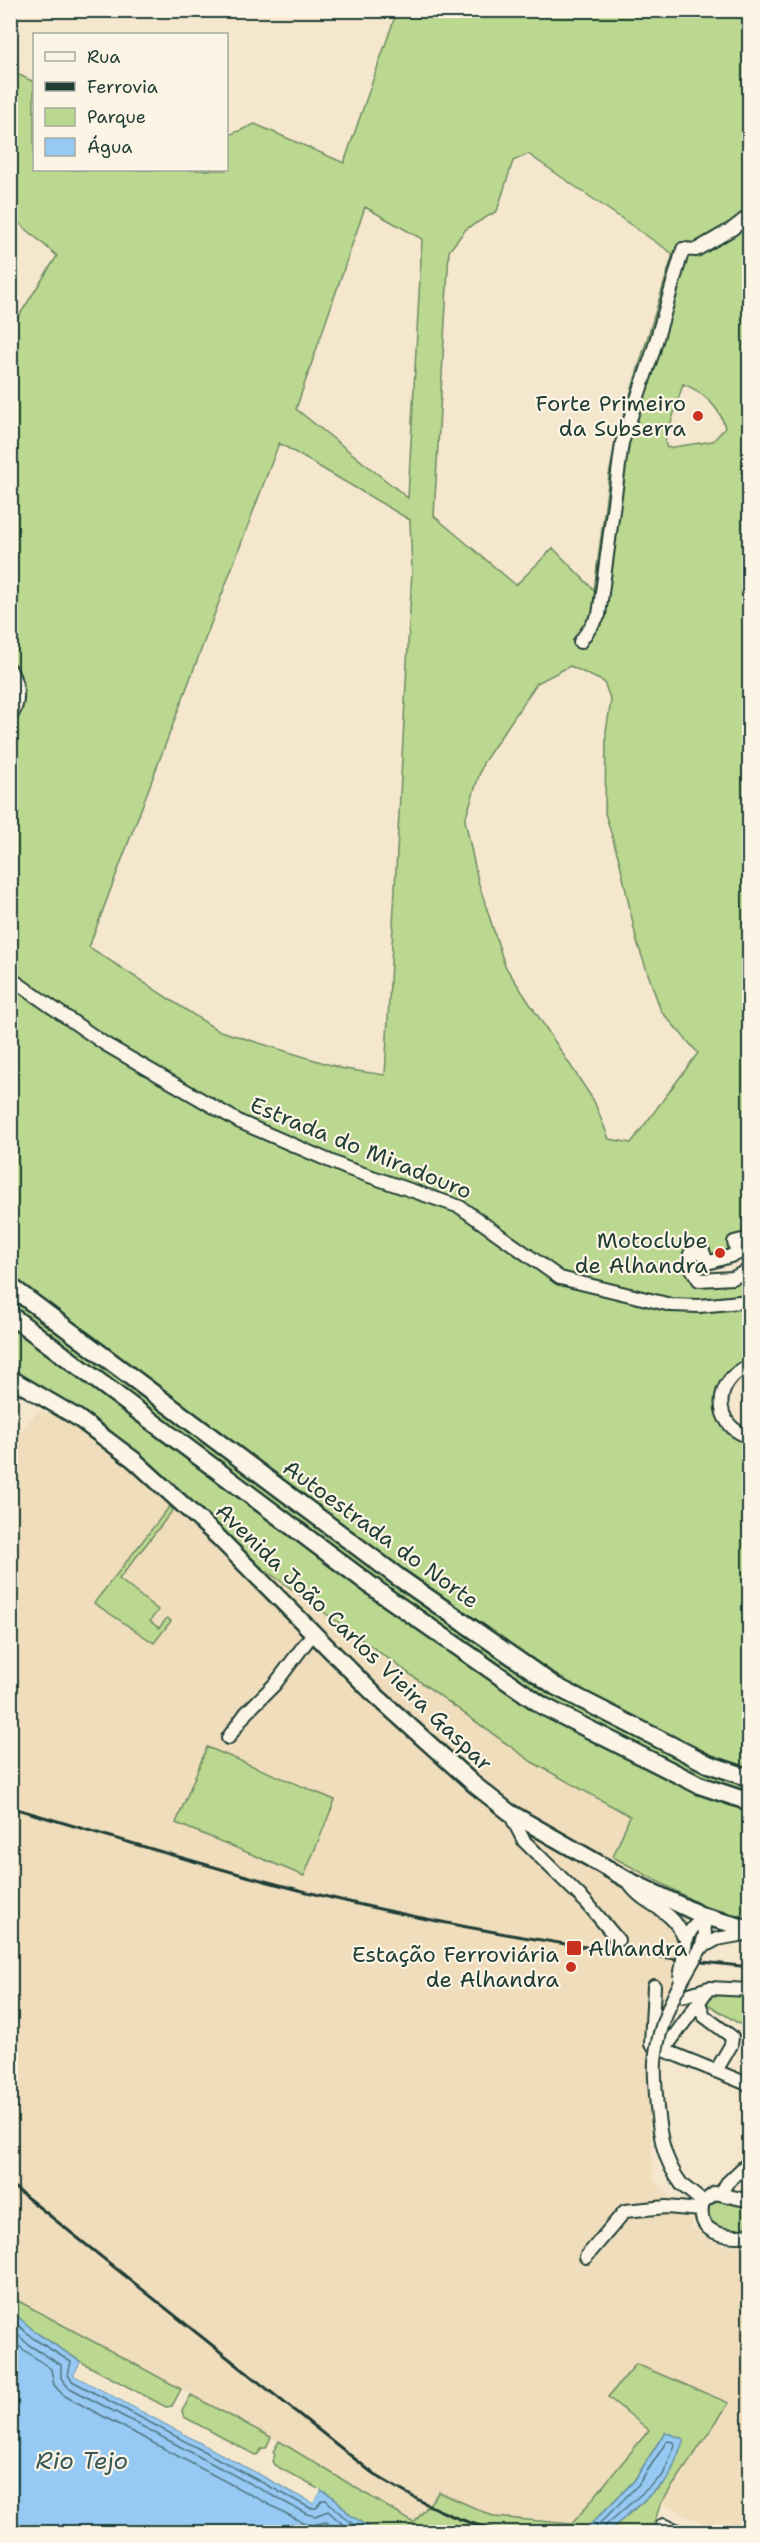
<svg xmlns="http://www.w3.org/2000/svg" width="760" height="2543" viewBox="0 0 760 2543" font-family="'Shantell Sans',sans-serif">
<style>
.built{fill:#efddbc}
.green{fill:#bbd890;stroke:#6d8a62;stroke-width:1.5;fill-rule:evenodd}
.water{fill:#96c9f3;stroke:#6691a7;stroke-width:1.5}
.pier{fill:#f4e7cd}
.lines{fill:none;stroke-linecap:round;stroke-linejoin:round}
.shore{stroke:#4f7580;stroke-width:1.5}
.minor-casing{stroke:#1f3d34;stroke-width:16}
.major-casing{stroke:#1f3d34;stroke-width:20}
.highway-casing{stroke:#1f3d34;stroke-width:21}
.minor{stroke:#fcf5e5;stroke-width:12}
.major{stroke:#fcf5e5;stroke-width:15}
.highway{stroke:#fcf5e5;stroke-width:16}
.rail{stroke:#1f3d34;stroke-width:3}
.minor-bridge-casing{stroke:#1f3d34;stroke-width:16;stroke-linecap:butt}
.minor-bridge{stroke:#fcf5e5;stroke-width:12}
.poi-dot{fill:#c8321e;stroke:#fcf5e5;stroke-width:2}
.labels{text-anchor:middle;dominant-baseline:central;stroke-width:4.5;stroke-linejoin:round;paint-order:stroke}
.poi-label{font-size:22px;fill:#1f3d34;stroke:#fcf5e5;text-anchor:end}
.street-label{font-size:22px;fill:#1f3d34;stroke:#fcf5e5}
.water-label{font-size:24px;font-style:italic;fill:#37595a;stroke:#fcf5e5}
</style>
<rect width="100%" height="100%" fill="#f4e7cd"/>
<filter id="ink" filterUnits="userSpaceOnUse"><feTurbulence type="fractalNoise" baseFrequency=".0167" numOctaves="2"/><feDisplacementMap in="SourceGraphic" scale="12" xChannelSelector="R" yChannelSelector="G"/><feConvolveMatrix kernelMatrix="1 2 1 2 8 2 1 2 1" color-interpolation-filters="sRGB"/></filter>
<g filter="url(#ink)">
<path class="built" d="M38,1411L64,1419L261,1567L532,1762L630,1816L613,1857L703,1906L679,1975L647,2085L654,2180L692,2221L690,2225L711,2241L727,2246L749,2244V2532H721L661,2503L729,2403L570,2532L414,2523L271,2437L11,2297L10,1446Z"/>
<path class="green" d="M397,11H749L750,1238L734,1242L737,1254L707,1263L703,1251L691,1254L699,1280L749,1269V1366L734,1374L723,1414L749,1437V1918L703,1906L613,1857L630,1816L532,1762L261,1567L64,1419L11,1384L10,330L57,256L11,216V71L34,82V170H226L227,136L255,124L344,163ZM528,154L673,254L616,441L609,475L594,590L553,548L516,585L434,516L449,251L466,229L497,211L513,161ZM365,207L422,239L408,498L296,409ZM683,384C702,391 721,408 725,428L713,441L667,448L665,442ZM279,443L410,520L412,571L385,1075L344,1069L217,1030L89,947ZM570,666L604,682L611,701L606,731L605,813L620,863L637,942L661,1011L698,1053L631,1143L609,1139L594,1101L505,966L478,881L465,820L483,763L537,683Z
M170,1506L173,1510L119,1579L158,1610L150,1621L159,1628L167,1618L171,1621L154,1643L94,1603Z
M207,1747L335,1800L304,1876L176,1823Z
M715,1993L749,1996V2030L704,2002Z
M716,2200L745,2207L749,2213L747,2226L736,2232C721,2228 699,2223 711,2203Z
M11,2297L181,2389L172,2406L166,2407L81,2362L38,2334L11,2311Z
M636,2364L729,2403L661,2503L651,2532H608L662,2485L665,2432L634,2481L583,2532H375L349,2514L335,2498L274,2465L272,2461L275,2455L273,2452L279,2441L414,2523L439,2492L495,2517L572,2524L649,2430L608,2397Z
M191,2395L271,2437L266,2448H262L258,2454L255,2455L184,2417L182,2411Z"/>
<path class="water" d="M11,2311L38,2334L81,2362L74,2375L313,2503L321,2490L335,2498L349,2514L375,2532H11Z
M665,2432L684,2439L669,2478L608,2532H583L634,2481Z"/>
<path class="pier" d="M81,2362L83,2363L78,2374L313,2499L318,2488L321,2490L314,2503L74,2375Z"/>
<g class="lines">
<path class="shore" d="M10,2318L34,2339L71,2362L68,2375L72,2381L310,2508H316L322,2500H326L346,2519L365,2532
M10,2328L29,2345L61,2365V2378L68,2387L307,2514L315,2516L328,2511L351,2532
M10,2340L51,2369L54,2385L63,2395L302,2522L312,2525L326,2522L336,2532
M591,2532L638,2485L667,2441L674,2442L675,2445L663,2475L606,2525L604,2532"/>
<g class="minor-casing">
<path id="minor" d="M580,642L599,615L622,443L652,355L683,249L696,250L732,229L750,215
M10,670C18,684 21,703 10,717
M10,978L105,1044L240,1122L346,1168L460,1207L560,1278L671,1305L699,1306L750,1301
M750,1238L734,1242L737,1254L707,1263L703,1251L690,1254L692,1269L699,1280L733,1278L750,1269
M750,1366C713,1379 711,1426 750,1437
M228,1738L246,1713L275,1684L314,1632
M509,1812L524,1841L587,1903L618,1940
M626,1879C639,1900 653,1902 670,1917C677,1923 682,1933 686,1941
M686,1941L691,1930L703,1916
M701,1948L717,1939L750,1933
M701,1948L705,1934L703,1916
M654,1986L651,2044L664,2050L709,1988
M683,1996L709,1988L750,1990
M699,2003L704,2016L732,2037L731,2045L716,2071
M664,2050L750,2085
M682,2185L703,2202
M721,2193L727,2183L750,2161
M750,2201L715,2193L703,2202C694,2235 727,2238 750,2235
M586,2257L625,2211L666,2207L701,2210
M663,2525L681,2532"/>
</g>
<g class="major-casing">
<path id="major" d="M10,1378L78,1418L134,1460L217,1536L373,1693L476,1786L509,1812L626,1879L703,1916L750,1929"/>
</g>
<g class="highway-casing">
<path id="highway" d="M10,1286L398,1577L555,1686L708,1764L750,1778
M10,1315L385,1596L543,1706L699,1785L750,1802"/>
</g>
<use href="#minor" class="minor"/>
<use href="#major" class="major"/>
<use href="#highway" class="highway"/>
<path class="rail" d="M10,1807C109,1836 207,1867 307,1892C452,1928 601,1953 750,1967
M10,2184L375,2475C417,2500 461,2526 510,2532"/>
<g class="minor-bridge-casing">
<path id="minor-bridge" d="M680,1978L686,1941
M682,2185C664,2161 660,2138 657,2108C656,2093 654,2077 655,2062C658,2021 679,1983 701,1948"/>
</g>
<use href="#minor-bridge" class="minor-bridge"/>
</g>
</g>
<g class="poi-dot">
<circle cx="698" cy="416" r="6"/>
<circle cx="720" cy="1253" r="6"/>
<rect x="566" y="1940" width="16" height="16" rx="3"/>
<circle cx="571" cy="1967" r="6"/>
</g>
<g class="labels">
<g class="poi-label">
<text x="686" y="403">Forte Primeiro<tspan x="686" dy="25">da Subserra</tspan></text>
<text x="708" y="1240">Motoclube<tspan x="708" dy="25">de Alhandra</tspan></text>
<text x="588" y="1948" text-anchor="start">Alhandra</text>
<text x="559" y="1954">Estação Ferroviária<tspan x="559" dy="25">de Alhandra</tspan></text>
</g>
<g class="street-label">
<text transform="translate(361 1148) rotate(22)">Estrada do Miradouro</text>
<text transform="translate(381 1534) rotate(36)">Autoestrada do Norte</text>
<text transform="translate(354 1637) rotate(44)">Avenida João Carlos Vieira Gaspar</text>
</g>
<g class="water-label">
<text x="82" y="2461">Rio Tejo</text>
</g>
</g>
<rect width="760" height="2543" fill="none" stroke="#fcf5e5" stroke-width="36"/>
<rect x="18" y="18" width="724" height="2507" fill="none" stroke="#1f3d34" stroke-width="2" filter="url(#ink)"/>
<rect x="33" y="33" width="195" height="138" fill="#fcf5e5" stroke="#a4ab9e" stroke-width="1.5"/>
<rect x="45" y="52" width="30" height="9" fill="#fcf5e5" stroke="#a4ab9e" stroke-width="1.5"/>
<text x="87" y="63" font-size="18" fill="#1f3d34">Rua</text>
<rect x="45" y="82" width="30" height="9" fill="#1f3d34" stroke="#a4ab9e" stroke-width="1.5"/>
<text x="87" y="93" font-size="18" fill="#1f3d34">Ferrovia</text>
<rect x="45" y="108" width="30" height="18" fill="#bbd890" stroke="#a4ab9e" stroke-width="1.5"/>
<text x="87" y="123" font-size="18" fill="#1f3d34">Parque</text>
<rect x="45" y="138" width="30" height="18" fill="#96c9f3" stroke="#a4ab9e" stroke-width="1.5"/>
<text x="87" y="153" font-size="18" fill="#1f3d34">Água</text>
</svg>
